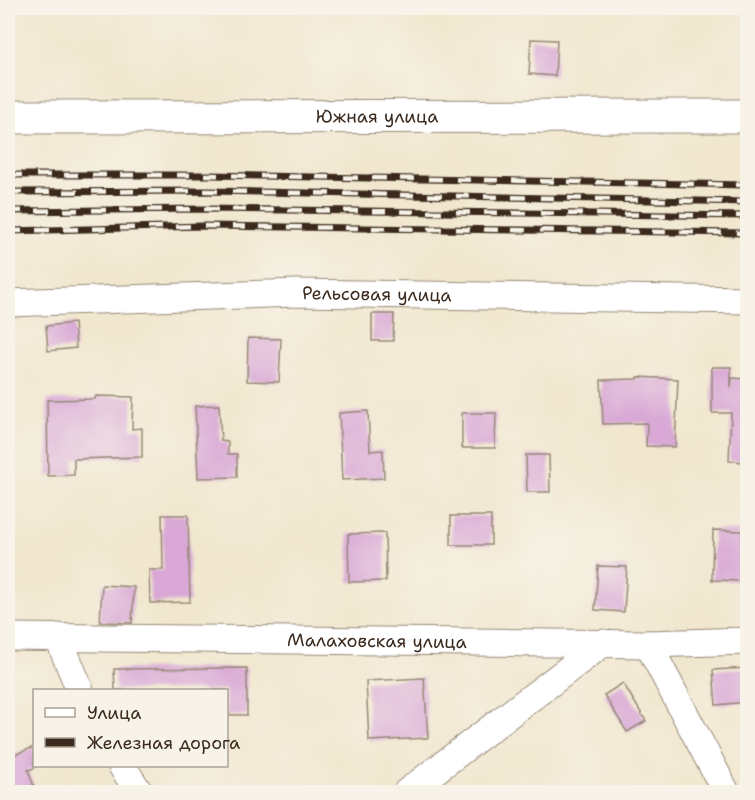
<svg xmlns="http://www.w3.org/2000/svg" width="755" height="800" viewBox="0 0 755 800" font-family="'Shantell Sans',sans-serif">
<style>
.building{fill:#d9a8d6}
.lines{fill:none;stroke-linecap:round;stroke-linejoin:round}
.minor-casing{stroke:#968876;stroke-width:29}
.tertiary-casing{stroke:#968876;stroke-width:35}
.minor{stroke:#fff;stroke-width:27}
.tertiary{stroke:#fff;stroke-width:33}
.rail-casing{stroke:#3b2a1e;stroke-width:7}
.rail{stroke:#f7f3e8;stroke-width:4.5;stroke-dasharray:14;stroke-linecap:butt}
.labels{text-anchor:middle;dominant-baseline:central;stroke-width:5;stroke-linejoin:round;paint-order:stroke}
.street-label{font-size:18px;fill:#3b2a1e;stroke:#f7f3e8}
</style>
<rect width="100%" height="100%" fill="#f7f3e8"/>
<filter id="ink" filterUnits="userSpaceOnUse"><feTurbulence type="fractalNoise" baseFrequency=".0167" numOctaves="2"/><feDisplacementMap in="SourceGraphic" scale="12" xChannelSelector="R" yChannelSelector="G"/><feConvolveMatrix kernelMatrix="1 2 1 2 8 2 1 2 1" color-interpolation-filters="sRGB"/></filter>
<filter id="wash" filterUnits="userSpaceOnUse"><feTurbulence type="fractalNoise" baseFrequency=".008" numOctaves="4" result="noise"/><feDisplacementMap in="SourceGraphic" scale="24" xChannelSelector="R" yChannelSelector="G"/><feGaussianBlur stdDeviation="1.35" result="paint"/><feColorMatrix in="noise" values="0 0 0 0 0 0 0 0 0 0 0 0 0 0 0 0 0 1.4 0 .05"/><feComposite in="paint" operator="in"/></filter>
<g filter="url(#wash)">
<rect width="100%" height="100%" fill="#f1e7cf"/>
<g id="blocks">
<path class="building" d="M531,39L557,40L555,76L529,74Z
M372,314H394L393,341H372Z
M74,323L76,348L48,351L46,326Z
M248,338L281,339L279,382L247,381Z
M712,367H731V387L732,378L747,379V462L729,461L731,413H712Z
M638,377L678,379L675,447L646,446L647,423L603,424L601,380L638,379Z
M96,396L133,397L132,429L142,428V457L74,459V475L48,476L47,400L95,399Z
M219,405L221,441L228,442V454H237V477L198,478L195,406Z
M368,411L370,451L383,450L384,478L342,480L339,413Z
M462,413H496L495,448H462Z
M526,455H549L550,492H527Z
M162,515H188L190,602L150,603L149,570H163Z
M451,516H491V545H451Z
M713,530L742,531L741,581L712,580Z
M385,533L386,581L349,582L348,534Z
M598,566L627,567L624,612L595,610Z
M102,585L134,587L132,623L100,622Z
M247,668V715H226V690H115L114,669Z
M747,668V702L716,705L713,670Z
M424,678L428,738L369,741L366,681Z
M623,683L646,721L627,732L604,695Z
M34,747V768L28,770L36,792H8V757Z"/>
</g>
</g>
<g filter="url(#ink)">
<use href="#blocks" fill-opacity="0" stroke="#968876" stroke-width="1.5"/>
<g class="lines">
<g class="minor-casing">
<g id="minor">
<path id="s1" d="M8,303L297,293L748,300"/>
<path id="s2" d="M8,637L648,644L748,641"/>
<path d="M58,637L80,690"/>
<path d="M648,644L726,792"/>
<path d="M122,766L139,792"/>
<path d="M407,792L603,643"/>
</g>
</g>
<g class="tertiary-casing">
<g id="tertiary">
<path id="s3" d="M8,117L748,116"/>
</g>
</g>
<use href="#minor" class="minor"/>
<use href="#tertiary" class="tertiary"/>
<g class="rail-casing">
<path id="rail" d="M8,175H209L748,185
M8,192L208,191L748,202
M8,211L206,209L748,216
M8,231L204,226L748,233"/>
</g>
<use href="#rail" class="rail"/>
</g>
</g>
<g class="labels">
<g class="street-label">
<text stroke="none"><textPath href="#s3" startOffset="369">Южная улица</textPath></text>
<text stroke="none"><textPath href="#s1" startOffset="369">Рельсовая улица</textPath></text>
<text stroke="none"><textPath href="#s2" startOffset="369">Малаховская улица</textPath></text>
</g>
</g>
<rect width="755" height="800" fill="none" stroke="#f7f3e8" stroke-width="30"/>
<rect x="33" y="689" width="195" height="78" fill="#f7f3e8" stroke="#aca397" stroke-width="1.5"/>
<rect x="45" y="708" width="30" height="9" fill="#ffffff" stroke="#aca397" stroke-width="1.5"/>
<text x="87" y="719" font-size="18" fill="#3b2a1e">Улица</text>
<rect x="45" y="738" width="30" height="9" fill="#3b2a1e" stroke="#aca397" stroke-width="1.5"/>
<text x="87" y="749" font-size="18" fill="#3b2a1e">Железная дорога</text>
</svg>
